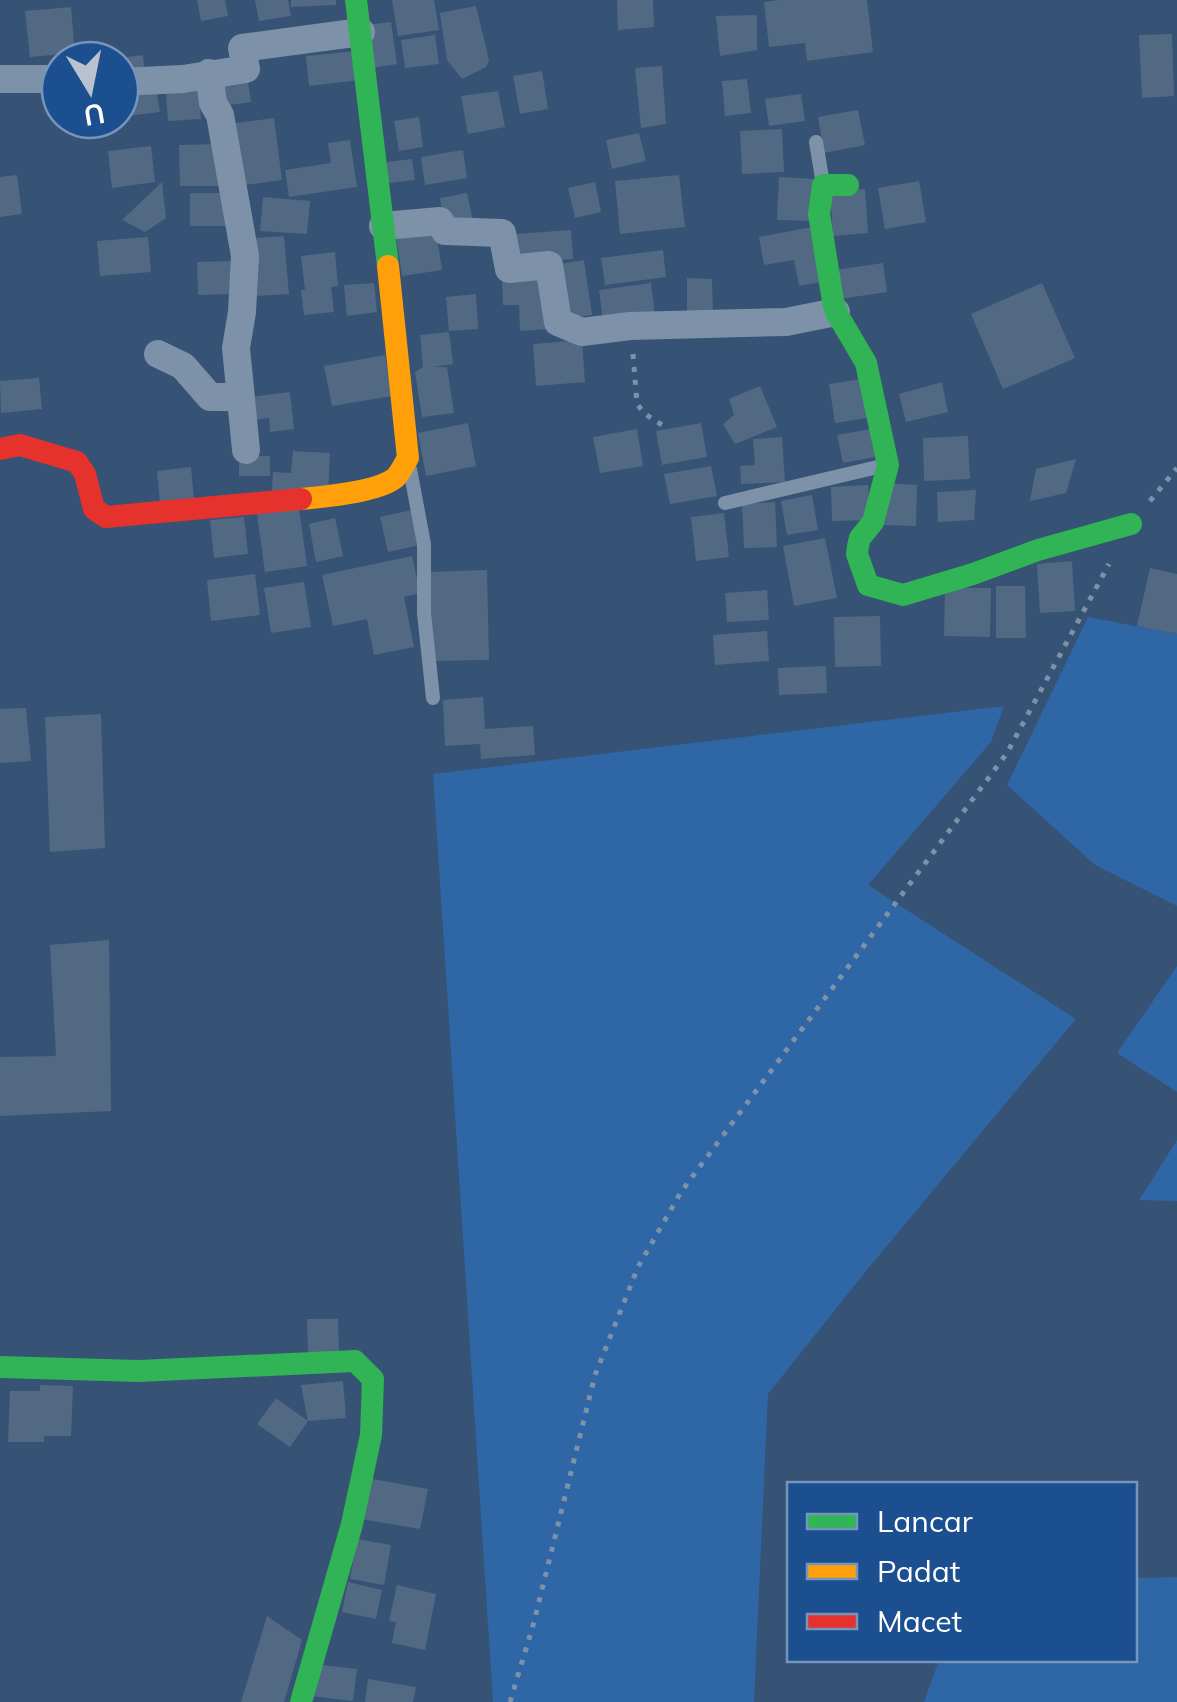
<svg xmlns="http://www.w3.org/2000/svg" width="1177" height="1702" viewBox="0 0 1177 1702" font-family="Mulish,sans-serif">
<style>
.green{fill:#2f66a5}
.building{fill:#526984}
.lines{fill:none;stroke-linecap:round;stroke-linejoin:round}
.path{stroke:#7d92a8;stroke-width:5;stroke-dasharray:5 8;stroke-linecap:butt}
.lane{stroke:#7d92a8;stroke-width:14}
.street{stroke:#7d92a8;stroke-width:28}
.fast{stroke:#30b455;stroke-width:22}
.slow{stroke:#ff9f0a;stroke-width:22}
.jam{stroke:#e5322d;stroke-width:22}
</style>
<rect width="100%" height="100%" fill="#365274"/>
<path class="green" d="M1088,617L1177,634V906L1095,865L1007,785Z
M1004,706L991,742L868,885L1076,1019L866,1271L768,1394L754,1702H493L433,774Z
M1177,966V1092L1117,1053Z
M1177,1140V1201L1139,1200Z
M1177,1577V1702H924L939,1660H1134L1135,1578Z"/>
<path class="building" d="M197,0H225L228,16L201,21Z
M255,0H288L291,16L259,21Z
M291,0H336V5L291,7Z
M392,0H434L439,30L398,36Z
M617,0H653L654,27L618,30Z
M778,0H867L873,52L807,61L805,43L769,47L764,2Z
M476,6L489,60L486,67L462,79L447,60L440,13Z
M71,7L75,53L30,57L25,11Z
M757,15V50L720,56L716,16Z
M391,22L397,64L372,68L366,25Z
M1172,34L1174,96L1142,98L1139,35Z
M435,35L439,64L405,68L401,40Z
M356,51L360,80L309,86L306,56Z
M143,55L145,75L120,78V58Z
M662,66L666,124L641,128L635,68Z
M542,71L548,109L520,114L513,76Z
M247,75L251,102L222,106L218,80Z
M747,79L751,113L725,116L722,81Z
M155,81L160,112L120,117V86Z
M198,82L201,119L168,121L165,84Z
M498,91L505,127L468,134L461,96Z
M801,94L805,121L769,126L765,99Z
M858,110L865,145L824,153L818,117Z
M419,117L423,147L399,151L394,121Z
M274,118L282,180L237,186L229,124Z
M782,129L784,172L742,174L740,131Z
M639,133L646,161L612,169L606,140Z
M350,140L357,187L289,197L285,170L331,163L328,143Z
M222,144V186H180L179,145Z
M151,146L155,182L112,188L108,151Z
M463,150L467,178L425,185L421,157Z
M412,159L415,180L388,183L386,162Z
M17,175L22,214L0,217V177Z
M679,175L685,227L620,234L615,181Z
M779,177L816,179L814,221L777,220Z
M919,181L926,222L885,229L878,188Z
M162,182L166,218L145,232L122,220Z
M595,182L601,212L575,218L568,188Z
M865,189L868,233L833,236L830,191Z
M190,193H227V226H190Z
M467,193L473,221L445,226L440,198Z
M263,197L310,201L307,234L260,231Z
M435,224L442,270L402,276L395,230Z
M817,226L828,281L799,286L794,260L764,265L759,237Z
M571,230L573,259L517,263L515,234Z
M284,236L289,294L256,296L252,238Z
M148,237L151,272L100,276L97,241Z
M663,250L666,277L605,285L601,258Z
M335,252L338,286L331,287L334,312L304,315L301,290H305L301,256Z
M584,260L592,315L563,319L554,265Z
M233,261V294L198,295L197,262Z
M883,263L887,292L833,300L829,271Z
M547,275L549,329L520,331L519,305H503L502,277Z
M687,278L712,279L713,315L687,316Z
M374,283L377,312L347,316L344,285Z
M651,283L655,314L603,321L599,290Z
M1042,283L1075,358L1003,389L971,314Z
M476,294L478,329L449,331L446,297Z
M449,332L453,364L432,367H447L454,413L422,417L415,372L423,367L420,335Z
M582,340L585,382L536,386L533,344Z
M385,355L392,396L332,406L324,366Z
M39,378L42,409L1,413L0,381Z
M861,379L867,418L835,423L829,384Z
M942,382L948,412L906,422L899,394Z
M760,386L777,427L735,444L723,424L734,415L729,399Z
M290,392L294,429L270,432L269,418L253,420L250,397Z
M468,423L476,466L426,476L418,433Z
M701,423L707,457L662,465L656,431Z
M637,429L643,466L600,473L593,437Z
M870,429L875,457L843,463L837,435Z
M968,436L970,479L924,481L923,438Z
M782,437L785,482L741,484L740,466L755,465L753,439Z
M293,451L330,453L328,494L272,492L273,472L291,473Z
M239,456H270V476H239Z
M1076,459L1066,493L1030,501L1036,469Z
M711,466L717,496L670,504L664,474Z
M191,467L194,501L160,504L157,471Z
M884,483L917,485L916,526L882,525Z
M868,485L870,520L832,521L831,487Z
M976,490L974,520L938,522L937,492Z
M812,495L818,530L787,535L781,501Z
M298,501L307,566L265,572L256,507Z
M775,502L777,547L744,548L742,504Z
M412,510L420,545L388,552L380,517Z
M724,513L729,557L696,561L691,517Z
M244,517L248,554L214,558L210,520Z
M335,518L343,556L316,562L309,524Z
M825,538L837,598L794,606L783,546Z
M412,556L420,593L404,597L414,647L374,655L367,619L333,626L322,575Z
M1072,561L1075,611L1040,613L1037,564Z
M1150,568L1177,574V634L1137,626Z
M487,570L489,660L430,661L428,572Z
M255,574L260,615L211,621L207,580Z
M304,582L311,627L271,633L264,588Z
M996,586H1025L1026,638H996Z
M945,588H991L990,637L944,636Z
M767,590L769,620L727,622L725,593Z
M880,616L881,666L835,667L834,617Z
M767,631L769,661L715,665L713,635Z
M826,666L827,693L779,695L778,668Z
M483,697L485,729L533,726L535,755L481,759L480,744L445,746L443,700Z
M26,708L31,761L0,763V709Z
M101,714L105,848L50,852L45,717Z
M109,940L111,1111L0,1116V1057L56,1056L50,945Z
M307,1319H338L339,1352L308,1353Z
M343,1381L346,1418L308,1421L290,1447L257,1424L276,1398L308,1421L301,1385Z
M40,1385L73,1386L71,1436H44V1442H8L10,1391H40Z
M362,1477L428,1489L420,1529L355,1518Z
M357,1539L391,1545L384,1585L350,1579Z
M348,1582L382,1590L376,1619L342,1612Z
M397,1585L436,1594L425,1650L392,1643L396,1622L389,1621Z
M267,1616L302,1640L284,1702H241Z
M314,1664L357,1669L353,1701L310,1696Z
M368,1679L416,1687L413,1702H365Z"/>
<g class="lines">
<path class="path" d="M633,354L637,404L645,414L662,425
M1150,501L1177,468
M510,1702L534,1622L595,1375L638,1267L681,1192L1007,753L1109,564"/>
<path class="lane" d="M816,142L823,184
M410,469L424,544V613L433,698
M725,503L882,466"/>
<path class="street" d="M209,73L213,103L220,115L245,256L242,312L236,348L246,450
M0,79H60
M120,82L183,79L246,69L242,48L361,32
M383,226L440,221L445,231L502,233L509,269L549,265L558,322L582,332L630,326L786,322L836,312
M158,354L183,366L210,397H240"/>
<path class="fast" d="M356,0L388,266
M848,185H823L819,214L833,301L836,312L866,363L888,465L873,522L860,538L858,546L857,554L868,585L903,595L973,574L1038,550L1131,524
M0,1367L139,1371L355,1361L373,1379L371,1435L352,1524L301,1702"/>
<path class="slow" d="M301,499C323,497 378,492 395,478C400,474 404,464 408,458L388,266"/>
<path class="jam" d="M0,449L20,445L77,462L85,474L94,509L106,517L301,499"/>
</g>
<rect x="787" y="1482" width="350" height="180" fill="#1b4f8f" stroke="#7695bc" stroke-width="2.5"/>
<rect x="807" y="1514" width="50" height="15" fill="#30b455" stroke="#7695bc" stroke-width="2.5"/>
<text x="877" y="1532" font-size="30" fill="#ffffff">Lancar</text>
<rect x="807" y="1564" width="50" height="15" fill="#ff9f0a" stroke="#7695bc" stroke-width="2.5"/>
<text x="877" y="1582" font-size="30" fill="#ffffff">Padat</text>
<rect x="807" y="1614" width="50" height="15" fill="#e5322d" stroke="#7695bc" stroke-width="2.5"/>
<text x="877" y="1632" font-size="30" fill="#ffffff">Macet</text>
<g transform="translate(90 90) rotate(170)"><circle r="48" fill="#1b4f8f" stroke="#7695bc" stroke-width="2.5"/>
<path d="M0-8L18 38L0 25L-18 38Z" fill="#b9c2ce"/>
<text y="-15" font-size="28" font-weight="bold" text-anchor="middle" fill="#ffffff">U</text>
</g>
</svg>
